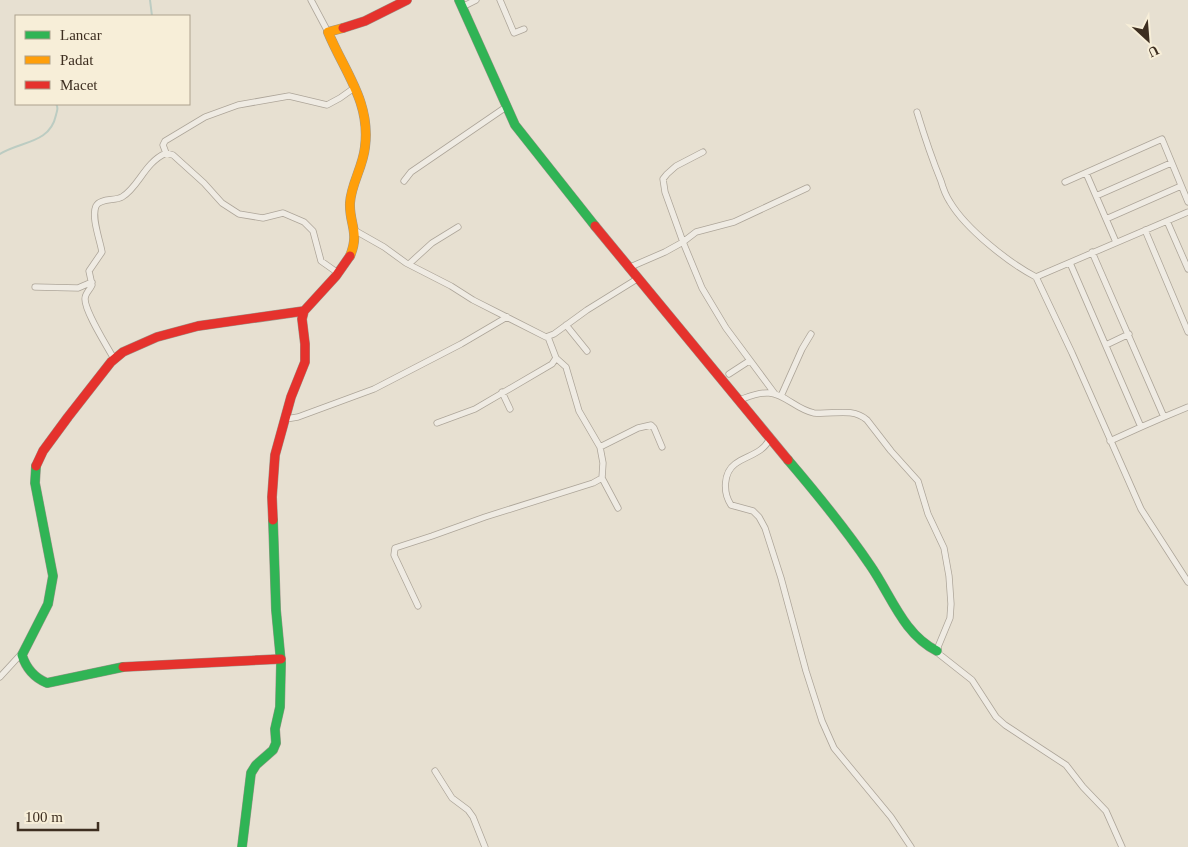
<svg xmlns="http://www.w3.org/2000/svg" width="1188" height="847" viewBox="0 0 1188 847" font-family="'Times New Roman',serif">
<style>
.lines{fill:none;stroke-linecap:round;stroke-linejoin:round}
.stream{stroke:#bcccc2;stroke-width:2}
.street-casing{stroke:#ada599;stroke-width:7}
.fast-casing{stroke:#9c958a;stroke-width:10}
.slow-casing{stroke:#9c958a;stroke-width:10}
.jam-casing{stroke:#9c958a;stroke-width:10}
.street{stroke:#efebe3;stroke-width:5.5}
.fast{stroke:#30b455;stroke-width:9}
.slow{stroke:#ff9f0a;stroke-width:9}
.jam{stroke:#e5322d;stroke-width:9}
</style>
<rect width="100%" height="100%" fill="#e7e0d1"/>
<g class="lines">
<path class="stream" d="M150,0L152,16
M0,154C20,141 50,144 56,115C57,110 59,108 56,104"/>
<g class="street-casing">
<path id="street" d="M311,0L328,32
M500,0L514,33L524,29
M462,7L476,0
M917,112C924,135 932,159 941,181C943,188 946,196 950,202C966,229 1009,263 1036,277L1072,353L1141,509L1188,582
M703,152L676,166L667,174L663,179L665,192L683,242L702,288L726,328L775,394
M166,153L163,145L165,141L205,117L238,105L289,96L327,105L340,98L354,88
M1086,173L1116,242
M404,181L411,172L506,107
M1065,182L1162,139L1188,202
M1096,196L1171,163
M1106,219L1181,186
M1167,221L1188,269
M354,230L384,247L406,263L451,286L473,300L546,337L554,334L587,310L637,279
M1145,230L1188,332
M1092,252L1164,417L1141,427
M1070,263L1141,427L1110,441
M409,264L432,243L458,227
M628,268L665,252L683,242L696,232L734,222L807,188
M1036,277L1188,212
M35,287L78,288L92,282
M566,325L587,351
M1106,345L1129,334
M114,359C107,346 85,312 85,299C85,293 90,290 92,285L89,271L102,252C100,240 91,217 96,206C100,198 115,201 122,197C139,187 144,163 166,153L173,155L204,183L222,203L239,214L263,218L283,213L304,222L313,231L321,261L338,273
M729,374L749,361
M502,392L510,409
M781,396L802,349L811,334
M739,400C748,397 759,392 769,393C785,394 797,410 814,413C832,415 852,407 867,420L891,451L918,481L928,514L944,548L949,576L951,604L950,618L938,647L939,654L972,680L996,717L1005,725L1066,765L1083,787L1106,811L1122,847
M1164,417L1188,407
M286,419L298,417L374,389L461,344L507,317
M437,423L475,409L552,364L556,358L548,337
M770,438C763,454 747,455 735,464C723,473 723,493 731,505L753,511L759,517L765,528L781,578L806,671L822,721L834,748L891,817L911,847
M600,447L638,428L651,425L654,428L662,447
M602,478L618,508
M418,606L394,555L395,548L432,536L485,517L593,483L602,478L603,463L600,447L579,411L566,367L556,358
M0,677L22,653
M435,771L452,798L468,810L473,817L485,847"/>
</g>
<g class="fast-casing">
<path id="fast" d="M459,0L515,125L595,226
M788,460C817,494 845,528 870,565C891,595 903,634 937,651
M36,466L35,483L53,576L48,604L22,655C26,668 35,678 47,683L123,667
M242,847L251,773L256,765L273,750L276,743L275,729L280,707L281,663L276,610L273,520"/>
</g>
<g class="slow-casing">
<path id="slow" d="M343,28L328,32C344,71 371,102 365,147C363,167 351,184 350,203C349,224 360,232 350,256"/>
</g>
<g class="jam-casing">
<path id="jam" d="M343,28L365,21L407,0
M595,226L788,460
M36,466L43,451L68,417L111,362L123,352L157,337L198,326L304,311
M273,520L272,497L275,455L291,397L305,362V344L302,319L304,311L336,276L350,256
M123,667L281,659"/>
</g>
<use href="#street" class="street"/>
<use href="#fast" class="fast"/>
<use href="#slow" class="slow"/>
<use href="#jam" class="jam"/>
</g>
<rect x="15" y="15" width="175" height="90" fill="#f7eed8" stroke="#ada18e"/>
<rect x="25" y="31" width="25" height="8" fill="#30b455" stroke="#ada18e"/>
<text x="60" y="40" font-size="15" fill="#3d2e20">Lancar</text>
<rect x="25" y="56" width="25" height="8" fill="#ff9f0a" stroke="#ada18e"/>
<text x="60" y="65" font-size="15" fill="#3d2e20">Padat</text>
<rect x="25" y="81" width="25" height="8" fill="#e5322d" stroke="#ada18e"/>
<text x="60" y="90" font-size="15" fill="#3d2e20">Macet</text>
<g transform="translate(1148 40) rotate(154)" stroke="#f7eed8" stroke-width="4" paint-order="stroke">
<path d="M0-4L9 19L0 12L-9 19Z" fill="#3d2e20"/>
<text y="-8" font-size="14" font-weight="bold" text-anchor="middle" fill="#3d2e20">U</text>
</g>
<path d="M18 822v8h80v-8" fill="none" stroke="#3d2e20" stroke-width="2.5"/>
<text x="25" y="822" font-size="15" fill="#3d2e20" stroke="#f7eed8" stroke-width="4" paint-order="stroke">100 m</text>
</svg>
